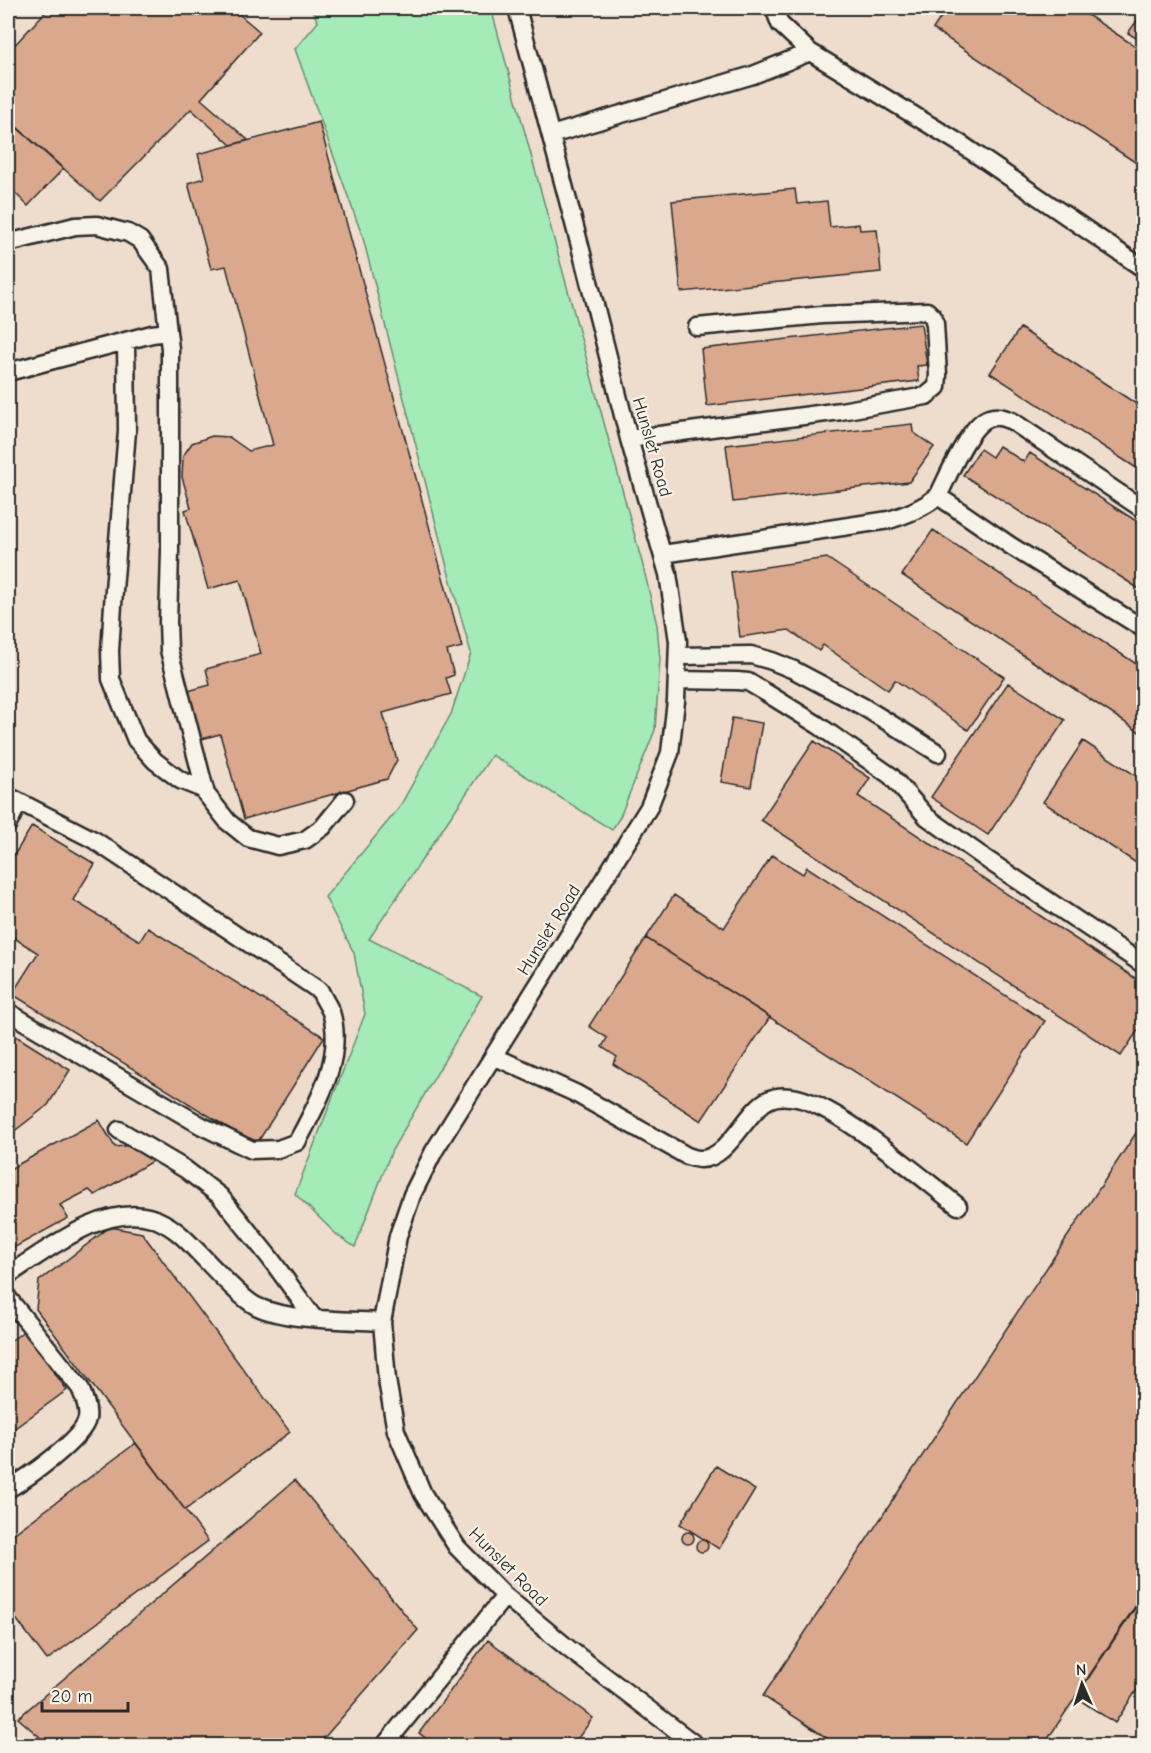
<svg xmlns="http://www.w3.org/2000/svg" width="1151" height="1753" viewBox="0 0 1151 1753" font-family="'Comic Neue',sans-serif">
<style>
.built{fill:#eedccd}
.green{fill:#a4ebb8;stroke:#688b72;stroke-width:1.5}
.building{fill:#daa88d;stroke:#2b2b2b;stroke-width:1.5}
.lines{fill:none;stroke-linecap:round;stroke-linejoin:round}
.lane-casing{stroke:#2b2b2b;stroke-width:21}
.lane{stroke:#f7f3e8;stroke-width:16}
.labels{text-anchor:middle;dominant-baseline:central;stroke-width:4.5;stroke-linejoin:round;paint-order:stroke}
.street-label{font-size:18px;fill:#2b2b2b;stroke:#f7f3e8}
</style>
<rect width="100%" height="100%" fill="#f7f3e8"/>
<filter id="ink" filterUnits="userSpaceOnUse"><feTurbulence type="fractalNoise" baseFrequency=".0167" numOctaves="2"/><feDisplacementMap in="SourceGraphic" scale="12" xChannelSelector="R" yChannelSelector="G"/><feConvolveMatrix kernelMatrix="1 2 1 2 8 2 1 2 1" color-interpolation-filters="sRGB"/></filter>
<g filter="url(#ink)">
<path class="built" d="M8,8H1143V1745H8Z"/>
<path class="green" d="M311,8H491L643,566L657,625L660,659L655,730L620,817L612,830L492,755L369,939L482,996L392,1150L355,1247L337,1235L295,1194L365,1014L354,953L325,897L399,808L451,714L471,653L446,563L363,238L295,49L318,22Z"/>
<path class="building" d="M49,8H232L260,32L201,99L248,140L231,145L191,109L100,201L8,119V52Z
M947,8H1077L1144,52V168L933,29Z
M1144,11V43L1128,33Z
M319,122L462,647L447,651L454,675L446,678L451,694L383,713L397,760L387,779L244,819L220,734L198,740L184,692L210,685L206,669L261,654L240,580L208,589L185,510L191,508L182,477L183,456L192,443L212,436L229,437L249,451L273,445L226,266L211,269L188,183L204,178L198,154Z
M15,126L63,169L28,206L8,186V133Z
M795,189L797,204L827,201L830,227L859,224L860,230L877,229L881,272L681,292L672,201Z
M921,324L927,365L917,366L919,381L707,406L701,349Z
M1020,328L1144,409V473L990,373Z
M912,424L913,432L934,447L909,482L733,502L726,445Z
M999,446L1024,462L1030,453L1144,526V592L963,475L980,449L992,457Z
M933,530L1144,669V735L902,575Z
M827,558L1004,677L968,730L895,680L888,690L823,645L819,651L789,630L740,637L731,572Z
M1008,683L1065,720L988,835L931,797Z
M732,718L762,723L751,787L721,782Z
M814,741L870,778L858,796L1144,984V1021L1121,1056L761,820Z
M1083,741L1144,781V868L1043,802Z
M32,826L95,864L73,900L140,941L148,928L324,1037L256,1145L12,994L38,953L8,934V865Z
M772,855L803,874L807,867L1045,1021L966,1143L646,938L674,895L724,928Z
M646,938L770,1017L701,1121L613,1064L617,1057L602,1047L607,1038L589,1026Z
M8,1031L70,1070L48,1105L8,1136Z
M99,1120L115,1147L133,1145L154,1160L95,1195L89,1190L60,1205L68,1218L8,1251V1170Z
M1144,1121V1595L1043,1746H839L763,1696Z
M110,1227L142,1233L290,1432L185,1510L36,1309L39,1281Z
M24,1331L67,1390L8,1433V1343Z
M136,1443L208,1541L47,1660L8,1608V1538Z
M716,1466L755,1490L719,1549L680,1524Z
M295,1480L418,1630L317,1746H50L18,1718Z
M682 1538a6 6 0 1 1 12 0a6 6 0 1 1-12 0Z
M696 1546a6 6 0 1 1 12 0a6 6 0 1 1-12 0Z
M1140,1599L1144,1601V1679L1115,1723L1075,1697Z
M488,1640L593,1718L572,1746H436L419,1733Z"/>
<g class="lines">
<g class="lane-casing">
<path id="lane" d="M517,8L580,246L629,439L668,574L678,641L676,701L670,753L649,807L434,1151L412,1195L398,1236L382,1322L387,1380L396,1431L423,1494L457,1547L505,1596L569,1649L697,1746
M774,8L780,24L810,52
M551,135L753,75L810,52L961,144L1144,269
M8,243L75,226L97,225L128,233L140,240L161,269L168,332
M126,341L127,431L114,590L110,651L111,679L136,740L155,761L180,780L205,790
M8,372L152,334L168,332L170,349V552L168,622L169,650L206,794L228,822L248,838L278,846L305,840L323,827L345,800
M629,439L841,411L926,396L937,387L938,375L935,324L933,317L927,311L822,315L697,327
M938,496C948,477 969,424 989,418C998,415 1004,418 1012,421L1144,510
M663,554L889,520C908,514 923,508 938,496L1011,546L1144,629
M678,656L751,655L772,661L794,670L862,706L938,753
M677,680L737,681L748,682L765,692L818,725L891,776L927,817L989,861L1141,963
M8,796L94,840L320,991C323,998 328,1005 331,1012C345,1056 317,1105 297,1142L278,1149L252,1150L202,1126L8,1012
M8,824L19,802
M493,1056L575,1093L687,1156C691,1157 696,1159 700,1159C728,1160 746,1111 768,1100C774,1097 783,1096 790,1097C831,1099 923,1179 958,1206
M119,1130L185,1169L220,1196L270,1258L313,1317
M8,1275C46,1251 104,1203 152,1218C170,1224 183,1236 196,1250C210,1264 239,1297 256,1306C286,1321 347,1320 382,1322
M8,1298L80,1388C84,1397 89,1409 87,1419C83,1439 26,1479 8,1489
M384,1746L505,1596"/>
</g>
<use href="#lane" class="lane"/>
</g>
</g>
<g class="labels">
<g class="street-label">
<text transform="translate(652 447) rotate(74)">Hunslet Road</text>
<text transform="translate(549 930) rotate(-58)">Hunslet Road</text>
<text transform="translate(508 1567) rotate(45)">Hunslet Road</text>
</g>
</g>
<rect width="1151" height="1753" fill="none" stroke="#f7f3e8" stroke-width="30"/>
<rect x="15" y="15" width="1121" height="1723" fill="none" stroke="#2b2b2b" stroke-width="2" filter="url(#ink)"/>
<g transform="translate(1082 1684) rotate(357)" stroke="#f7f3e8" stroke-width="4.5" paint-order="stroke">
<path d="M0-4.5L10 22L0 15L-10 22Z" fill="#2b2b2b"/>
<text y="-9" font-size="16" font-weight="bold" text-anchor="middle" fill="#2b2b2b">N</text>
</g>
<path d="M42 1702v9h86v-9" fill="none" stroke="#2b2b2b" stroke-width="3"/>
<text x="51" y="1702" font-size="18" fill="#2b2b2b" stroke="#f7f3e8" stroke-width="4.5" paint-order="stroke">20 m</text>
</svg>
